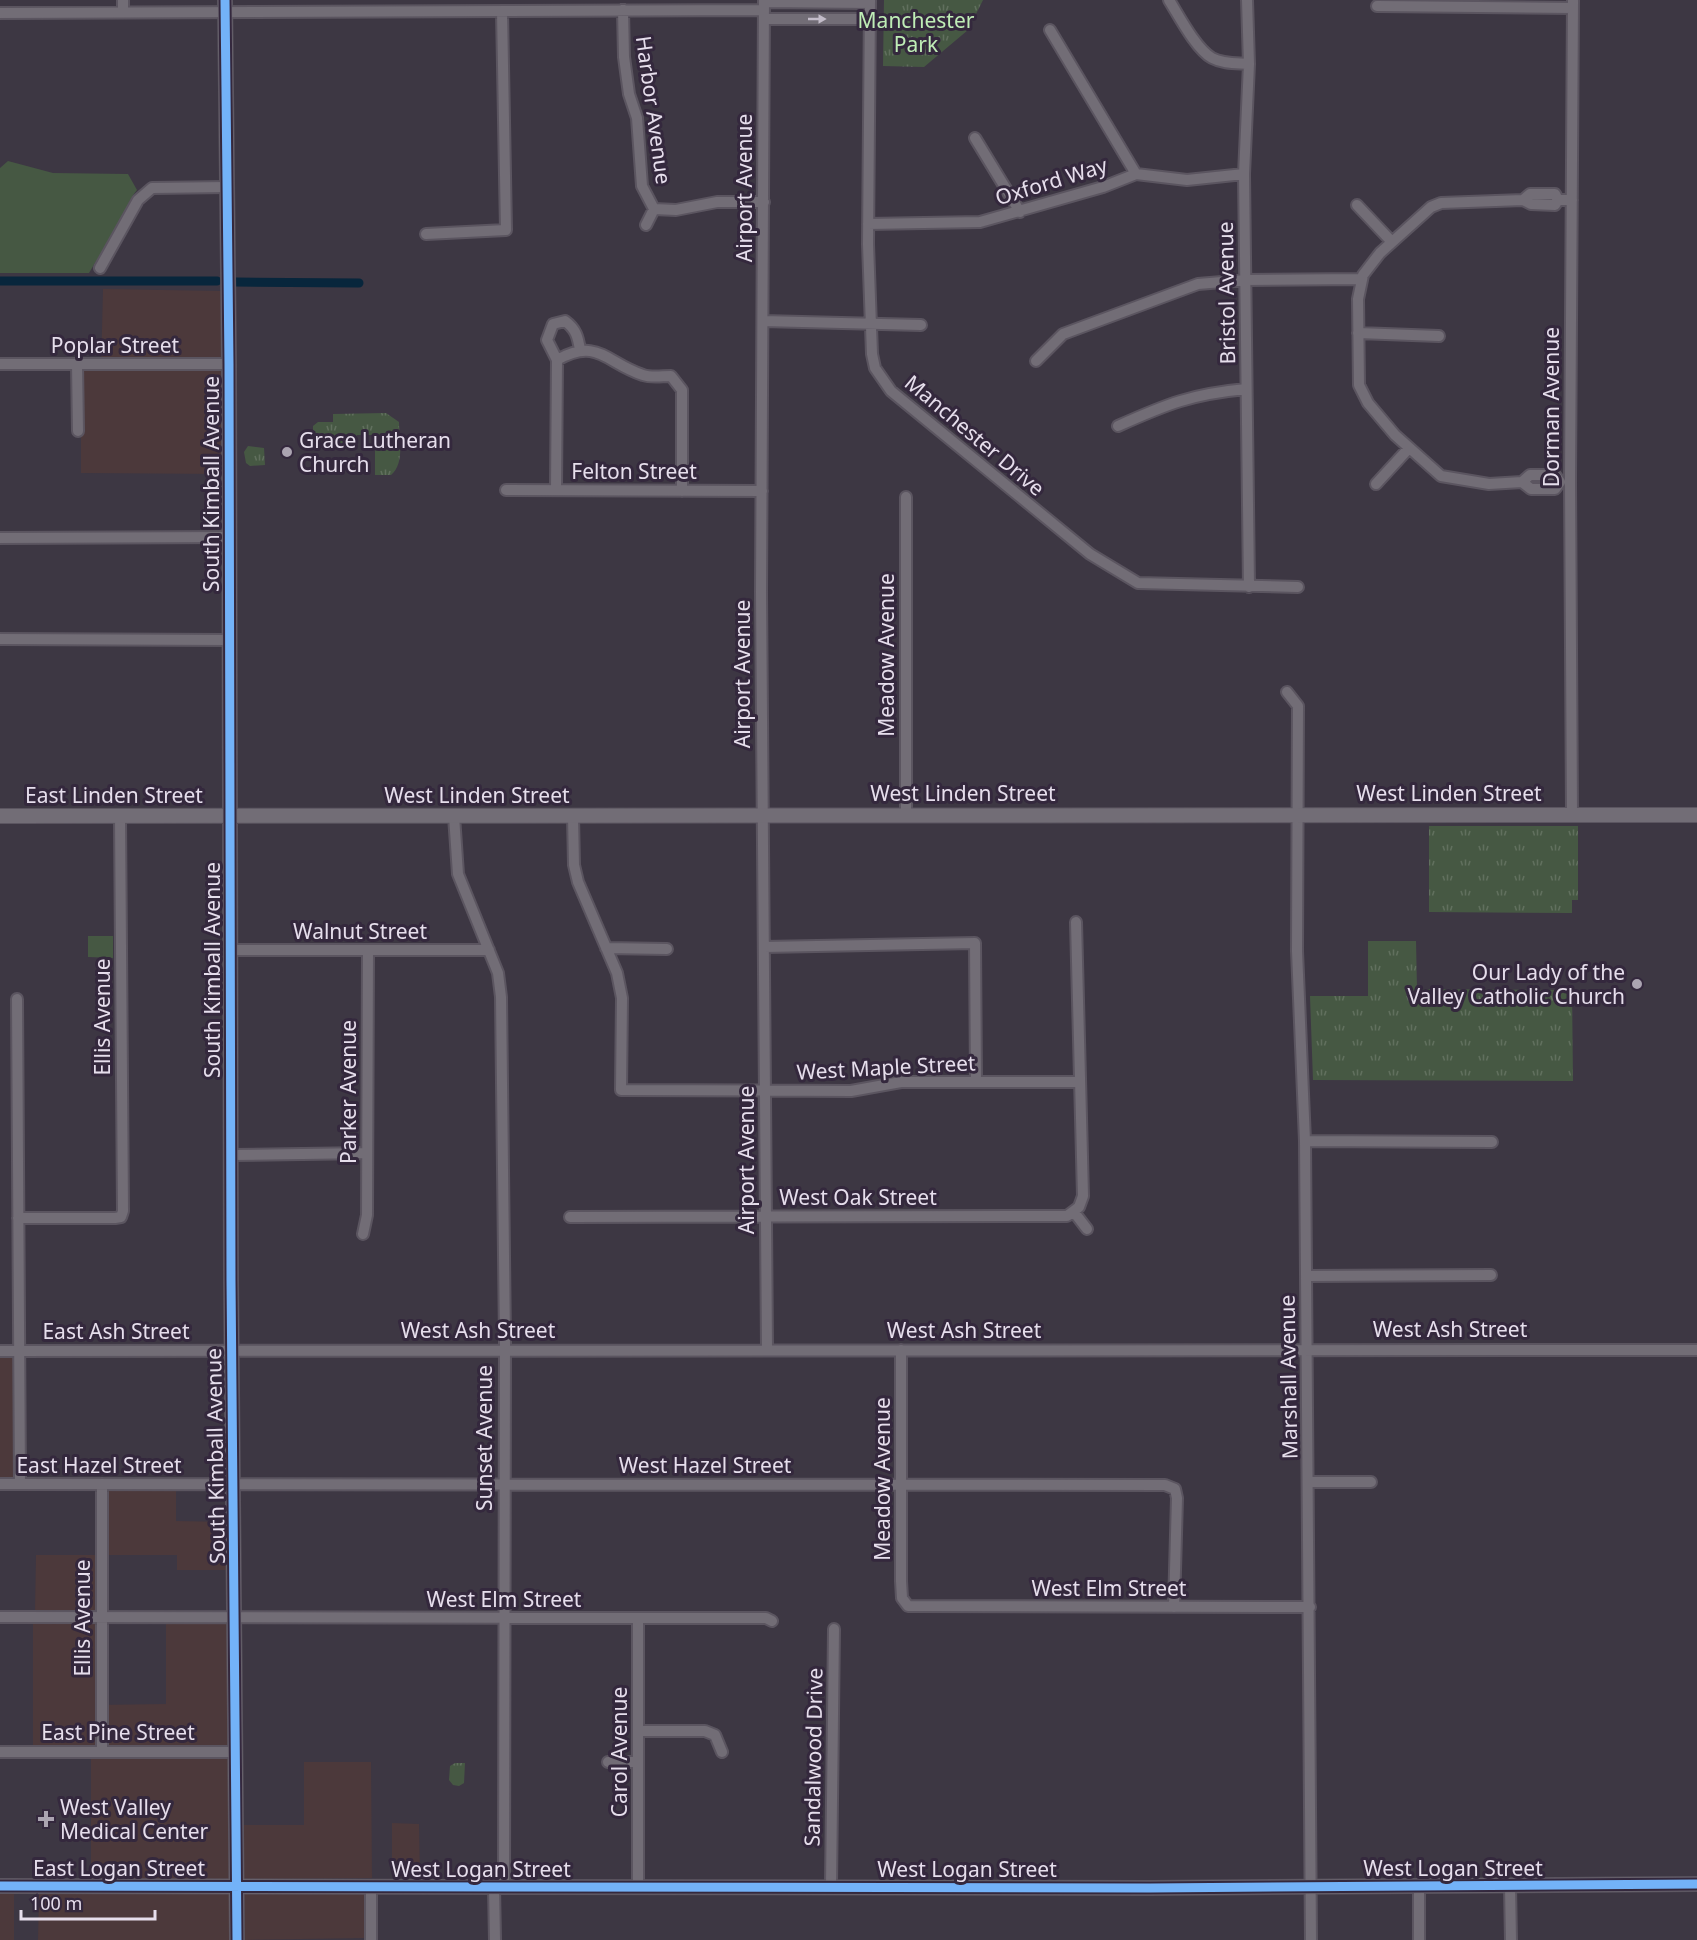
<svg xmlns="http://www.w3.org/2000/svg" width="1697" height="1940" viewBox="0 0 1697 1940" font-family="'Noto Sans',sans-serif">
<style>
.commercial{fill:#4c393b}
.grass{fill:url(#grass-tufts)}
.pitch{fill:#465843}
.lines{fill:none;stroke-linecap:round;stroke-linejoin:round}
.canal{stroke:#08263c;stroke-width:9}
.minor-casing{stroke:#5b5560;stroke-width:14}
.tertiary-casing{stroke:#5b5560;stroke-width:16}
.minor{stroke:#726d76;stroke-width:10}
.tertiary{stroke:#726d76;stroke-width:14}
.cycleway-casing{stroke:#34283d;stroke-width:13}
.cycleway{stroke:#73b2f8;stroke-width:9}
.oneway{fill:#c3bcc9}
.poi-dot{fill:#aba4b1;stroke:#34283d;stroke-width:2}
.labels{text-anchor:middle;dominant-baseline:central;stroke-width:6;stroke-linejoin:round;paint-order:stroke}
.park-label{font-size:21px;fill:#bfedb6;stroke:#34283d}
.street-label{font-size:21px;fill:#e6deec;stroke:#34283d}
.poi-label{font-size:21px;fill:#e6deec;stroke:#34283d;text-anchor:start}
</style>
<defs>
<pattern id="grass-tufts" width="24" height="20" patternUnits="userSpaceOnUse" patternTransform="scale(1.5)"><rect width="24" height="20" fill="#465843"/><path d="M3 7l-1-3M5 7V3M7 7l1-3M15 17l-1-3M17 17v-4M19 17l1-3" fill="none" stroke="#61705e"/></pattern>
</defs>
<rect width="100%" height="100%" fill="#3d3743"/>
<path class="commercial" d="M103,289L222,291L224,474L81,473V371L101,370Z
M0,1358H14V1478H0Z
M108,1491H176V1521L229,1522V1570H177V1555H108Z
M36,1555H95L96,1612H35Z
M33,1623H96V1705L166,1704V1624H229V1746H33Z
M91,1758H228L230,1879L91,1880Z
M304,1762H371L372,1878L243,1879V1825H304Z
M392,1823L419,1824L420,1877H392Z
M0,1894H14V1940H0Z
M39,1894H230V1940H38Z
M244,1894H366L365,1938L245,1940Z"/>
<path class="grass" d="M884,0H983L968,30L924,67L883,66Z
M386,413L399,422C399,439 405,463 391,475H375V435H357V449L340,450V446H326L313,431V426L318,422H333V414Z
M248,446L264,448L265,465L250,466L246,463L244,452Z
M1429,826H1578V900H1572V913L1429,912Z
M1368,941H1416L1417,989L1572,990L1573,1081L1313,1080L1310,996H1368Z
M465,1763L464,1783L459,1786L453,1785L449,1780L450,1766L455,1763Z"/>
<path class="pitch" d="M8,161L53,173L128,174L137,190C129,199 127,209 121,220C111,238 99,256 89,273H0V168Z
M88,936H113V958L88,957Z"/>
<g class="lines">
<path class="canal" d="M0,281H217
M236,282L359,283"/>
<g class="minor-casing">
<path id="minor" d="M123,0V12
M764,0L761,593L767,1348
M870,0L868,244L872,354L875,368L891,391L1090,554L1138,583L1298,587
M1169,0C1179,16 1196,49 1212,58C1223,64 1237,63 1249,64
M1247,0L1249,64L1244,174L1249,587
M764,2L870,3
M1377,6L1573,8
M623,10L624,57L629,94L637,118L642,186L654,209L676,210L717,202H764
M0,13L764,10
M764,19H870
M1050,30L1136,174
M975,138L1020,212
M1558,200L1555,194H1530L1523,200L1531,204L1555,205L1558,200H1572
M1357,205L1392,242
M868,224L980,222L1103,187L1136,174L1187,180L1244,174
M646,225L654,209
M426,234L506,230L502,11
M100,268L138,200L152,188L227,187
M763,321L921,325
M1358,333L1439,336
M557,360C598,337 606,363 643,375C651,378 662,376 671,376L682,390V491
M1036,361L1063,334L1198,284L1246,280L1362,279
M0,364H229
M77,364L78,431
M1118,426C1167,404 1192,394 1246,389
M1530,475H1555L1560,482L1555,489H1531L1522,482Z
M1522,482L1489,484L1441,476L1395,435L1368,403L1359,385L1358,299L1363,275L1380,253L1431,207L1441,203L1523,200
M1376,484L1409,448
M506,490L762,491
M556,490L557,360L547,340L553,324L565,321C576,329 578,337 580,350
M0,538L229,537
M0,639L229,640
M1287,692L1298,706L1297,951L1305,1141L1311,1940
M906,814V497
M1572,814L1570,481L1573,0
M454,816L458,874L498,973L501,997L505,1341L504,1887
M573,816L574,865L578,882L617,973L622,998L621,1090L851,1091L901,1082H1080
M764,947L975,943L976,1082
M606,948L667,949
M230,950H489
M17,999L20,1484
M1305,1141L1492,1142
M231,1155L367,1153
M1074,1212L1087,1229
M570,1217L1067,1216L1079,1207L1083,1196L1076,922
M18,1218H115L121,1217L123,1211L120,817
M363,1234L367,1215L368,950
M1307,1276L1491,1275
M901,1350V1581L902,1598L908,1606L1310,1607
M0,1351L1697,1350
M1309,1482H1371
M0,1484L1165,1485L1175,1489L1177,1498L1174,1607
M102,1484V1752
M0,1617L766,1618L772,1621
M638,1731H705L715,1735L722,1752
M0,1752H236
M608,1762H638
M831,1886L834,1629
M1419,1886V1940
M1510,1886L1511,1940
M371,1887V1940
M494,1887L495,1940
M638,1887V1618"/>
</g>
<g class="tertiary-casing">
<path id="tertiary" d="M225,0L229,364L231,1280L237,1940
M0,816L1697,815
M0,1886L1150,1888L1697,1884"/>
</g>
<use href="#minor" class="minor"/>
<use href="#tertiary" class="tertiary"/>
<g class="cycleway-casing">
<path id="cycleway" d="M225,0L229,364L231,1280L237,1940
M0,1886L1150,1888L1697,1884"/>
</g>
<use href="#cycleway" class="cycleway"/>
</g>
<defs><path id="oneway-solid" d="M-6-.8H1V-3.2L6.5 0L1 3.2V.8H-6Z" transform="scale(1.5)"/></defs>
<use class="oneway" href="#oneway-solid" transform="translate(817 19)"/>
<g class="poi-dot">
<circle cx="287" cy="452" r="6"/>
<circle cx="1637" cy="984" r="6"/>
<path d="M43 1810h6v6h6v6h-6v6h-6v-6h-6v-6h6z"/>
</g>
<g class="labels">
<g class="park-label">
<text x="916" y="20">Manchester<tspan x="916" dy="24">Park</tspan></text>
</g>
<g class="street-label">
<text transform="translate(654 110) rotate(82)">Harbor Avenue</text>
<text transform="translate(1051 181) rotate(-17)">Oxford Way</text>
<text transform="translate(744 188) rotate(-90)">Airport Avenue</text>
<text transform="translate(1226 293) rotate(-91)">Bristol Avenue</text>
<text x="115" y="345">Poplar Street</text>
<text transform="translate(1551 407) rotate(-90)">Dorman Avenue</text>
<text transform="translate(975 435) rotate(40)">Manchester Drive</text>
<text x="634" y="471">Felton Street</text>
<text transform="translate(211 484) rotate(-90)">South Kimball Avenue</text>
<text transform="translate(886 655) rotate(-90)">Meadow Avenue</text>
<text transform="translate(742 674) rotate(-90)">Airport Avenue</text>
<text x="963" y="793">West Linden Street</text>
<text x="1449" y="793">West Linden Street</text>
<text x="114" y="795">East Linden Street</text>
<text x="477" y="795">West Linden Street</text>
<text x="360" y="931">Walnut Street</text>
<text transform="translate(212 970) rotate(-90)">South Kimball Avenue</text>
<text transform="translate(102 1017) rotate(-90)">Ellis Avenue</text>
<text transform="translate(886 1067) rotate(-3)">West Maple Street</text>
<text transform="translate(348 1092) rotate(-90)">Parker Avenue</text>
<text transform="translate(746 1160) rotate(-90)">Airport Avenue</text>
<text x="858" y="1197">West Oak Street</text>
<text x="1450" y="1329">West Ash Street</text>
<text x="478" y="1330">West Ash Street</text>
<text x="964" y="1330">West Ash Street</text>
<text x="116" y="1331">East Ash Street</text>
<text transform="translate(1288 1377) rotate(-91)">Marshall Avenue</text>
<text transform="translate(484 1438) rotate(-90)">Sunset Avenue</text>
<text transform="translate(215 1456) rotate(-91)">South Kimball Avenue</text>
<text x="99" y="1465">East Hazel Street</text>
<text x="705" y="1465">West Hazel Street</text>
<text transform="translate(882 1479) rotate(-90)">Meadow Avenue</text>
<text x="1109" y="1588">West Elm Street</text>
<text x="504" y="1599">West Elm Street</text>
<text transform="translate(82 1618) rotate(-90)">Ellis Avenue</text>
<text x="118" y="1732">East Pine Street</text>
<text transform="translate(619 1752) rotate(-90)">Carol Avenue</text>
<text transform="translate(813 1757) rotate(-89)">Sandalwood Drive</text>
<text x="119" y="1868">East Logan Street</text>
<text x="1453" y="1868">West Logan Street</text>
<text x="481" y="1869">West Logan Street</text>
<text x="967" y="1869">West Logan Street</text>
</g>
<g class="poi-label">
<text x="299" y="440">Grace Lutheran<tspan x="299" dy="24">Church</tspan></text>
<text x="1625" y="972" text-anchor="end">Our Lady of the<tspan x="1625" dy="24">Valley Catholic Church</tspan></text>
<text x="60" y="1807">West Valley<tspan x="60" dy="24">Medical Center</tspan></text>
</g>
</g>
<path d="M21 1910v9h134v-9" fill="none" stroke="#e6deec" stroke-width="3"/>
<text x="30" y="1910" font-size="18" fill="#e6deec" stroke="#34283d" stroke-width="4.5" paint-order="stroke">100 m</text>
</svg>
